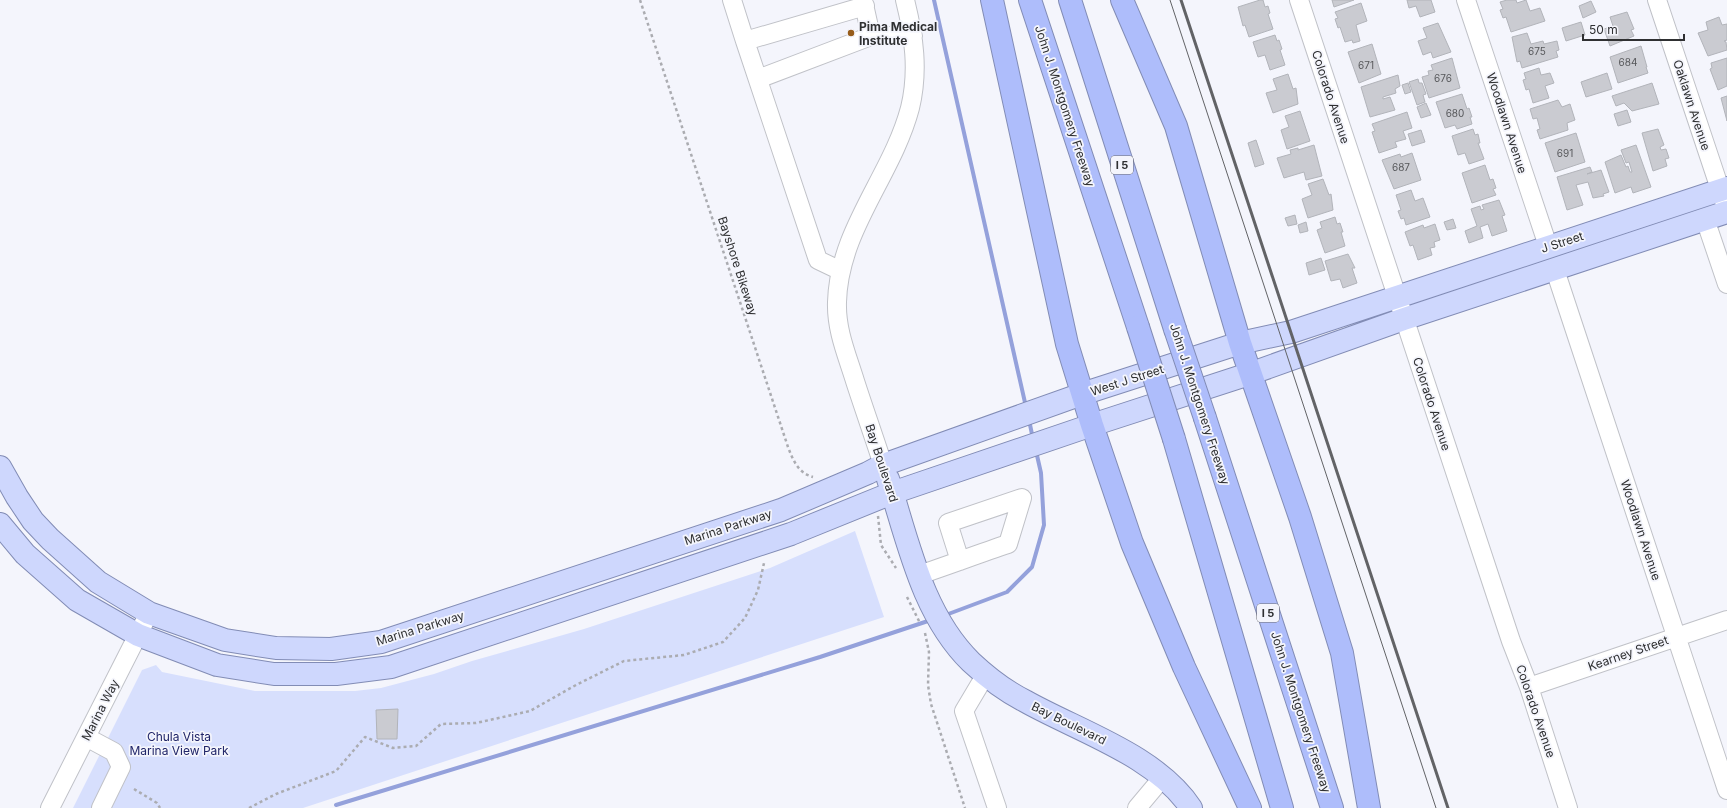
<svg xmlns="http://www.w3.org/2000/svg" width="1727" height="808" viewBox="0 0 1727 808" font-family="Inter,sans-serif">
<style>
.green{fill:#d7dffd}
.lines{fill:none;stroke-linecap:round;stroke-linejoin:round}
.stream{stroke:#94a1db;stroke-width:4}
.building{fill:#cacbd1;stroke:#b2b4ba}
.minor-casing{stroke:#c0c2c8;stroke-width:20}
.major-casing{stroke:#828cb5;stroke-width:24}
.highway-casing{stroke:#828cb5;stroke-width:24}
.path{stroke:#abacb1;stroke-width:2.5;stroke-dasharray:3 3;stroke-linecap:butt}
.minor{stroke:#fff;stroke-width:18}
.major{stroke:#ced7fd;stroke-width:22}
.highway{stroke:#aebdfb;stroke-width:22}
.tram{stroke:#626366;stroke-width:1}
.rail{stroke:#626366;stroke-width:3}
.highway-bridge-casing{stroke:#828cb5;stroke-width:24;stroke-linecap:butt}
.highway-bridge{stroke:#aebdfb;stroke-width:22}
.poi-dot{fill:#975d1b;stroke:#f4f5fc;stroke-width:1.5}
.labels{text-anchor:middle;dominant-baseline:central;stroke-width:3.5;stroke-linejoin:round;paint-order:stroke}
.number-label{font-size:10px;fill:#56575a}
.shield{fill:#f4f5fc;stroke:#6a6b6f;stroke-width:1}
.shield-label{font-size:11px;font-weight:bold;fill:#2f3032}
.poi-label{font-size:12px;font-weight:bold;fill:#2f3032;stroke:#f4f5fc;text-anchor:start}
.street-label{font-size:12px;fill:#2f3032;stroke:#f4f5fc}
.park-label{font-size:12px;fill:#202568;stroke:#f4f5fc}
</style>
<rect width="100%" height="100%" fill="#f4f5fc"/>
<path class="green" d="M855,531L884,617L303,808H73L142,670L156,665L162,672L255,691H355L381,688L434,674L472,661L584,629L770,568Z"/>
<g class="lines">
<path class="stream" d="M934,0L1026,407
M1029,420L1033,439
M943,616L1007,592L1032,567L1044,525L1041,473L1036,451
M336,805L820,657L931,620"/>
</g>
<path class="building" d="M1260,0H1263L1265,7L1268,6L1270,13L1268,14L1273,29L1249,37L1245,25L1243,26L1238,7Z
M1332,0H1354L1334,7Z
M1407,0H1431L1435,12L1420,17L1416,6L1409,8Z
M1507,0H1516L1517,3L1526,0L1530,11L1540,8L1545,21L1511,32L1506,17L1503,18L1500,10L1503,9L1500,2Z
M1591,1L1596,12L1583,18L1579,6Z
M1361,3L1367,21L1356,25L1360,41L1353,43L1352,40L1345,42L1340,27L1338,28L1335,19L1338,18L1335,12Z
M1627,12L1634,29L1631,30L1634,36L1610,46L1604,29L1613,26L1610,17Z
M1719,17L1722,25L1727,24V40L1724,41L1726,42L1727,50L1708,56L1698,33L1708,30L1706,22Z
M1581,22L1585,35L1566,41L1562,28Z
M1438,23L1451,52L1433,58L1431,52L1423,55L1418,41L1427,38L1423,28Z
M1527,33L1531,44L1543,41L1544,44L1557,41L1559,50L1556,51L1558,57L1522,68L1520,61L1517,62L1512,37Z
M1275,35L1277,41L1279,40L1282,49L1280,50L1285,65L1270,70L1265,55L1258,57L1253,42Z
M1372,44L1381,74L1359,83L1348,52Z
M1641,46L1647,67H1646L1648,73L1618,83L1610,57Z
M1452,58L1460,88L1429,98L1422,77L1429,75L1428,71L1433,70L1431,65Z
M1727,58V86L1718,90L1710,69L1712,68L1711,63Z
M1539,68L1541,75L1550,73L1554,83L1545,86L1549,98L1533,103L1529,89L1526,90L1523,80L1526,79L1524,73Z
M1607,73L1612,89L1586,97L1581,82Z
M1288,74L1293,89L1296,88L1298,104L1273,113L1266,93L1277,90L1273,79Z
M1398,75L1400,86L1395,89L1396,93L1383,97V99L1390,97L1395,110L1370,117L1361,87Z
M1418,79L1419,83H1422L1426,94L1423,95L1425,102L1417,105L1409,82Z
M1408,83L1411,92L1405,94L1402,85Z
M1652,83L1659,104L1632,111L1624,103L1616,106L1612,96Z
M1462,94L1467,109L1469,108L1472,117H1470L1472,124L1457,129L1455,125L1445,128L1436,102Z
M1727,96V121L1721,98Z
M1558,100L1562,107L1570,104L1575,120L1567,123L1568,130L1540,139L1537,130L1540,129L1537,118L1533,119L1530,109Z
M1426,103L1431,115L1421,118L1417,107Z
M1627,110L1631,122L1618,126L1614,114Z
M1300,111L1310,141L1287,149L1281,130L1289,127L1285,116Z
M1407,112L1412,128L1403,131L1406,139L1395,142L1397,147L1379,153L1372,132L1375,131L1372,124Z
M1473,129L1475,135L1478,134L1480,143H1478L1484,159L1469,164L1465,153L1458,155L1452,136Z
M1658,129L1664,145L1660,147L1661,150L1666,149L1669,158L1665,159L1667,166L1653,171L1642,133Z
M1421,130L1425,142L1412,146L1408,134Z
M1576,133L1585,162L1555,172L1545,143Z
M1256,140L1264,164L1255,167L1248,143Z
M1314,145L1322,176L1306,180L1304,172L1284,178L1277,158L1291,154L1290,150L1298,148V150Z
M1636,145L1651,187L1633,193L1631,187L1615,193L1605,162L1621,155L1626,167L1628,166L1630,172H1632L1629,162L1626,163L1621,150Z
M1412,153L1421,180L1394,189L1382,160L1400,154L1401,157Z
M1485,165L1490,180L1493,179L1496,188L1493,189L1496,195L1472,203L1462,173Z
M1590,167L1592,172L1587,174L1601,170L1609,192L1603,194L1604,196L1593,198L1588,182L1576,185L1583,205L1567,210L1557,177Z
M1323,179L1329,195L1331,194L1333,210L1308,218L1302,199L1312,195L1308,184Z
M1411,190L1415,201L1423,198L1430,217L1406,225L1404,218L1401,219L1398,211L1401,210L1396,195Z
M1499,200L1505,215L1502,216L1507,231L1492,236L1488,224L1480,227L1483,238L1469,243L1465,231L1477,226L1471,209L1480,206L1481,210L1484,209L1482,205Z
M1295,215L1297,224L1288,226L1285,218Z
M1335,217L1337,224L1340,223L1343,232H1341L1345,246L1325,253L1317,230L1322,228L1320,222Z
M1453,219L1456,228L1447,230L1444,222Z
M1306,222L1308,231L1300,233L1298,225Z
M1435,224L1440,240L1434,242L1435,247L1430,248L1432,255L1418,260L1413,245L1410,246L1405,232L1423,225L1424,228Z
M1348,254L1355,268H1352L1357,283L1343,288L1340,279L1331,281L1325,261Z
M1321,258L1325,270L1309,275L1306,263Z
M398,709L397,739H377L376,710Z"/>
<g class="lines">
<g class="minor-casing">
<path id="minor" d="M732,0L745,41L865,6
M863,0L871,36H913
M1299,0L1511,641L1529,687L1568,808
M1466,0L1548,246
M1657,0L1727,210
M745,41L818,260L841,271
M758,79L871,36
M1705,219L1727,284
M1555,270L1727,790
M883,465C874,437 864,409 855,381C847,355 836,330 837,302C839,229 892,176 910,108C919,71 914,36 905,0
M919,575C949,565 978,554 1008,544L1022,498L948,523L960,561
M986,674L964,711L997,808
M1529,687L1727,620
M86,737L114,752L121,767L101,808
M50,808L149,613
M1137,808L1163,777"/>
</g>
<g class="major-casing">
<path id="major" d="M0,467L17,497L33,521L50,539L98,582L149,613L225,640L276,648L331,649L381,642L781,510L868,473L883,465L1082,394L1240,343L1291,332L1727,188
M888,479C908,541 922,614 971,662C987,677 1005,691 1025,701C1078,731 1156,755 1191,808
M0,524L25,554L77,600L138,635L217,665L274,674H336L391,667L791,534L892,493L1092,425L1252,373L1404,319L1727,212"/>
</g>
<g class="highway-casing">
<path id="highway" d="M992,0L1067,344L1092,425L1132,543L1184,667L1250,808
M1030,0L1138,327
M1070,0L1175,329
M1122,0L1176,126L1240,343L1300,517L1342,653L1369,808
M1205,418L1332,808
M1174,439L1282,808"/>
</g>
<path class="path" d="M640,0L788,447C793,460 798,473 813,477
M878,516L881,545L896,568
M907,597L920,623
M925,633L929,652L928,685L931,704L965,808
M134,789L157,803L160,808
M249,808L276,794L336,771L365,737L393,748L416,746L441,724L476,723L530,711L576,685L624,661L684,655L723,642L745,618L758,590L764,563"/>
<use href="#minor" class="minor"/>
<use href="#major" class="major"/>
<use href="#highway" class="highway"/>
<path class="tram" d="M1170,0L1436,808"/>
<path class="rail" d="M1181,0L1448,808"/>
<g class="highway-bridge-casing">
<path id="highway-bridge" d="M1138,327L1174,439
M1175,329L1205,418"/>
</g>
<use href="#highway-bridge" class="highway-bridge"/>
</g>
<circle class="poi-dot" cx="851" cy="33" r="4"/>
<g class="labels">
<g class="number-label">
<text x="1537" y="51">675</text>
<text x="1628" y="62">684</text>
<text x="1366" y="65">671</text>
<text x="1443" y="78">676</text>
<text x="1455" y="113">680</text>
<text x="1565" y="153">691</text>
<text x="1401" y="167">687</text>
</g>
<g class="shield">
<rect x="1111" y="156" width="22" height="18" rx="3"/>
<rect x="1257" y="604" width="22" height="18" rx="3"/>
</g>
<g class="shield-label">
<text x="1122" y="165">I 5</text>
<text x="1268" y="613">I 5</text>
</g>
<g class="poi-label">
<text x="859" y="26">Pima Medical<tspan x="859" dy="14">Institute</tspan></text>
</g>
<g class="street-label">
<text transform="translate(1331 97) rotate(72)">Colorado Avenue</text>
<text transform="translate(1692 105) rotate(72)">Oaklawn Avenue</text>
<text transform="translate(1065 106) rotate(72)">John J. Montgomery Freeway</text>
<text transform="translate(1507 123) rotate(72)">Woodlawn Avenue</text>
<text transform="translate(1562 242) rotate(-18)">J Street</text>
<text transform="translate(738 266) rotate(72)">Bayshore Bikeway</text>
<text transform="translate(1127 380) rotate(-18)">West J Street</text>
<text transform="translate(1200 404) rotate(72)">John J. Montgomery Freeway</text>
<text transform="translate(1432 404) rotate(72)">Colorado Avenue</text>
<text transform="translate(882 463) rotate(72)">Bay Boulevard</text>
<text transform="translate(728 527) rotate(-18)">Marina Parkway</text>
<text transform="translate(1641 530) rotate(72)">Woodlawn Avenue</text>
<text transform="translate(420 628) rotate(-17)">Marina Parkway</text>
<text transform="translate(1628 653) rotate(-19)">Kearney Street</text>
<text transform="translate(100 710) rotate(-63)">Marina Way</text>
<text transform="translate(1536 711) rotate(71)">Colorado Avenue</text>
<text transform="translate(1301 712) rotate(72)">John J. Montgomery Freeway</text>
<text transform="translate(1069 723) rotate(26)">Bay Boulevard</text>
</g>
<g class="park-label">
<text x="179" y="736">Chula Vista<tspan x="179" dy="14">Marina View Park</tspan></text>
</g>
</g>
<path d="M1583 34v6h101v-6" fill="none" stroke="#2f3032" stroke-width="2"/>
<text x="1589" y="34" font-size="12" fill="#2f3032" stroke="#f4f5fc" stroke-width="3" paint-order="stroke">50 m</text>
</svg>
